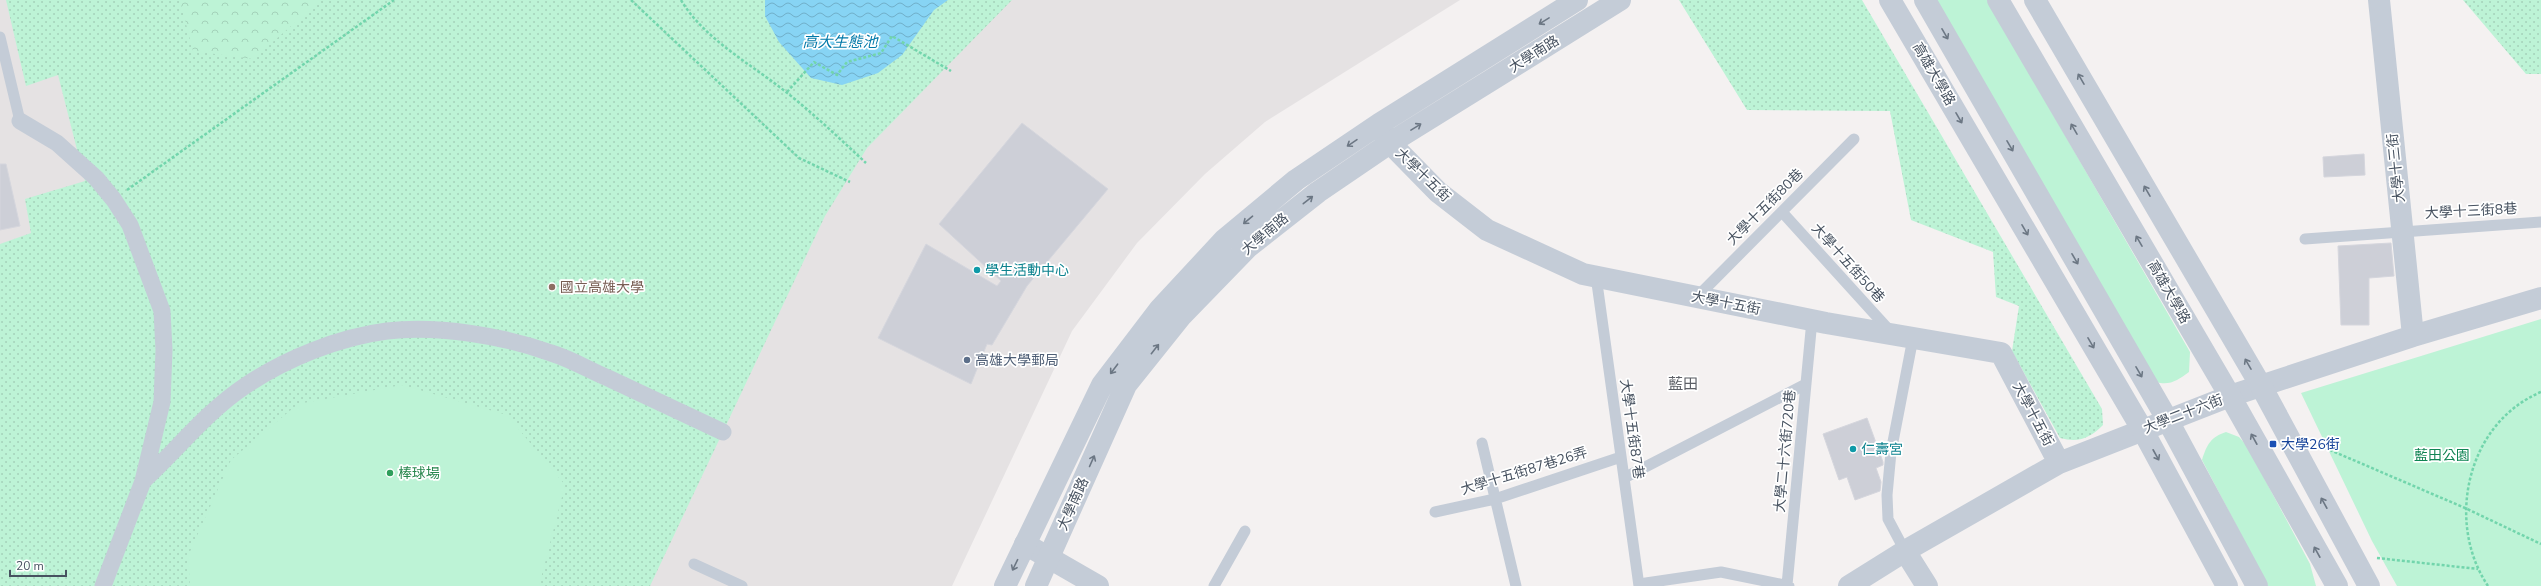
<svg xmlns="http://www.w3.org/2000/svg" width="2541" height="586" viewBox="0 0 2541 586" font-family="'Nunito Sans','Noto Sans TC',sans-serif">
<style>
.education{fill:#e5e2e3}
.grass{fill:url(#grass-dots)}
.forest{fill:url(#forest-crowns)}
.park{fill:#bdf3d6}
.water{fill:url(#water-waves)}
.building{fill:#cdcfd7;stroke:#d5d6dd}
.lines{fill:none;stroke-linecap:round;stroke-linejoin:round}
.path{stroke:#72d5ac;stroke-width:2.5;stroke-dasharray:3 2;stroke-linecap:butt}
.service{stroke:#c4ccd7;stroke-width:11}
.pedestrian{stroke:#c4ccd7;stroke-width:17}
.minor{stroke:#c4ccd7;stroke-width:22}
.tertiary{stroke:#c4ccd7;stroke-width:22}
.oneway{stroke:#6c7784}
.culture-dot{fill:#0f9aa8;stroke:#fff;stroke-width:1.5}
.education-dot{fill:#8d6e63;stroke:#fff;stroke-width:1.5}
.service-dot{fill:#5c6f8a;stroke:#fff;stroke-width:1.5}
.transit-dot{fill:#1a4fb4;stroke:#fff;stroke-width:1.5}
.leisure-dot{fill:#2e9e5b;stroke:#fff;stroke-width:1.5}
.labels{text-anchor:middle;dominant-baseline:central;stroke-width:3.5;stroke-linejoin:round;paint-order:stroke}
.street-label{font-size:14px;fill:#475260;stroke:#fff}
.culture-label{font-size:14px;fill:#0d838f;stroke:#fff;text-anchor:start}
.education-label{font-size:14px;fill:#785e54;stroke:#fff;text-anchor:start}
.service-label{font-size:14px;fill:#4e5e75;stroke:#fff;text-anchor:start}
.transit-label{font-size:14px;fill:#164399;stroke:#fff;text-anchor:start}
.park-label{font-size:14px;fill:#0f8453;stroke:#fff}
.leisure-label{font-size:14px;fill:#27864d;stroke:#fff;text-anchor:start}
.water-label{font-size:15px;font-style:italic;fill:#0279a9;stroke:#fff}
.neighbourhood-label{font-size:15px;fill:#5d6067;stroke:#fff}
</style>
<defs>
<pattern id="grass-dots" width="8" height="8" patternUnits="userSpaceOnUse"><rect width="8" height="8" fill="#bdf3d6"/><path d="M2 2h.1M6 6h.1" fill="none" stroke="#a4d2ba" stroke-width="1.8" stroke-linecap="round"/></pattern>
<pattern id="forest-crowns" width="20" height="18" patternUnits="userSpaceOnUse"><rect width="20" height="18" fill="#bdf3d6"/><path d="M2 6a3 3 0 1 1 6 0M12 15a3 3 0 1 1 6 0" fill="none" stroke="#a4d2ba"/></pattern>
<pattern id="water-waves" width="16" height="10" patternUnits="userSpaceOnUse"><rect width="16" height="10" fill="#87d4f4"/><path d="M0 5q4-4 8 0t8 0" fill="none" stroke="#70afc9"/></pattern>
</defs>
<rect width="100%" height="100%" fill="#f4f1f1"/>
<path class="education" d="M0,0H1460L1265,122L1205,174L1137,243L1072,331L952,586H0Z"/>
<path class="grass" d="M6,0H1012L867,148L825,216L650,586H0V244L31,233L25,199L85,181L58,75L26,86Z
M1679,0H1862L2102,409L2103,425C2090,438 2079,443 2060,438L2012,351L2019,306L1996,297L1993,252L1911,220L1890,111L1747,110Z
M2463,0H2541V74H2526Z"/>
<path class="forest" d="M180,0H321L253,59L193,51Z"/>
<path class="park" d="M1932,0H1987L2190,352L2189,372C2178,380 2170,386 2156,382Z
M2541,319V586H2397L2372,541L2301,393Z
M402,385L507,415L565,485L539,586H190L188,556L231,460L298,404Z
M2226,432L2239,437L2247,446L2310,564L2316,586H2268L2202,460C2207,444 2211,437 2226,432Z"/>
<path class="water" d="M765,0H948L934,10L902,55L878,73L842,85L811,78L779,42L765,16Z"/>
<path class="building" d="M1022,123L1108,189L1027,286L992,345L987,344L971,384L878,338L926,244L997,286L1001,281L939,224Z
M2364,154L2365,175L2324,177L2323,157Z
M0,164H6L20,226L0,230Z
M2391,243L2394,276L2369,278V325H2341L2338,246Z
M1867,418L1883,462V465L1876,468L1881,482L1880,491L1855,500L1847,477L1839,480L1823,434Z"/>
<g class="lines">
<path class="path" d="M631,0L799,158L850,182
M681,0C704,39 751,64 786,92C814,114 840,139 866,163
M787,92L814,62L837,75L847,62L881,53L892,36L951,71
M127,190L394,0
M2316,444L2465,508L2541,544
M2377,558L2478,569
M2488,586C2445,522 2467,423 2541,392"/>
<path class="service" d="M0,37L20,121
M1782,212L1890,331
M2305,239L2541,222
M1596,276L1639,586
M1697,297L1854,139
M1482,443L1516,586
M1624,478L1806,384
M1435,512L1495,499L1621,457
M1905,551L1888,519L1887,495L1891,452L1913,338
M694,564L742,586
M1639,584L1721,572L1789,586
M1787,585L1812,320
M1214,586L1245,531"/>
<path class="pedestrian" d="M20,121L57,143L96,178L114,200L130,225L162,311L164,350L162,402L143,481L103,586
M143,481C178,449 205,413 245,386C285,359 339,337 387,331C438,325 504,336 551,353C571,359 589,370 608,378C646,396 685,414 723,432"/>
<path class="minor" d="M2379,0L2413,336
M1380,127L1390,143L1438,192L1487,230L1583,274L1826,323L2001,353L2059,463
M1025,544L1098,586
M1905,551L1927,586
M1849,586L1905,551L2059,463L2230,396L2413,336L2541,298"/>
<path class="tertiary" d="M1890,0L2142,429L2227,586
M1925,0L2167,419L2257,586
M1998,0L2230,396L2337,586
M2035,0L2261,386L2369,586
M1005,586L1102,385L1160,309L1224,240L1296,180L1379,124L1577,0
M1036,586L1126,385L1182,315L1248,247L1318,192L1390,143L1620,0"/>
</g>
<defs><path id="oneway-shaft" d="M-6 0H5M1.5-3L5.5 0L1.5 3" fill="none" stroke-width="1.6" stroke-linecap="round" stroke-linejoin="round"/></defs>
<g class="oneway">
<use href="#oneway-shaft" transform="translate(1544 21) rotate(148)"/>
<use href="#oneway-shaft" transform="translate(1945 34) rotate(60)"/>
<use href="#oneway-shaft" transform="translate(2081 79) rotate(-120)"/>
<use href="#oneway-shaft" transform="translate(1959 118) rotate(60)"/>
<use href="#oneway-shaft" transform="translate(1416 127) rotate(-32)"/>
<use href="#oneway-shaft" transform="translate(2074 129) rotate(-120)"/>
<use href="#oneway-shaft" transform="translate(1352 143) rotate(146)"/>
<use href="#oneway-shaft" transform="translate(2010 146) rotate(60)"/>
<use href="#oneway-shaft" transform="translate(2147 191) rotate(-120)"/>
<use href="#oneway-shaft" transform="translate(1308 200) rotate(-38)"/>
<use href="#oneway-shaft" transform="translate(1248 220) rotate(140)"/>
<use href="#oneway-shaft" transform="translate(2025 230) rotate(60)"/>
<use href="#oneway-shaft" transform="translate(2139 241) rotate(-120)"/>
<use href="#oneway-shaft" transform="translate(2075 259) rotate(60)"/>
<use href="#oneway-shaft" transform="translate(2091 343) rotate(60)"/>
<use href="#oneway-shaft" transform="translate(1155 349) rotate(-52)"/>
<use href="#oneway-shaft" transform="translate(2248 364) rotate(-120)"/>
<use href="#oneway-shaft" transform="translate(1114 369) rotate(127)"/>
<use href="#oneway-shaft" transform="translate(2139 372) rotate(60)"/>
<use href="#oneway-shaft" transform="translate(2254 439) rotate(-119)"/>
<use href="#oneway-shaft" transform="translate(2156 455) rotate(61)"/>
<use href="#oneway-shaft" transform="translate(1092 461) rotate(-66)"/>
<use href="#oneway-shaft" transform="translate(2324 503) rotate(-119)"/>
<use href="#oneway-shaft" transform="translate(2317 552) rotate(-119)"/>
<use href="#oneway-shaft" transform="translate(1015 565) rotate(116)"/>
</g>
<g class="culture-dot">
<circle cx="977" cy="270" r="4"/>
<circle cx="1853" cy="449" r="4"/>
</g>
<circle class="education-dot" cx="552" cy="287" r="4"/>
<circle class="service-dot" cx="967" cy="360" r="4"/>
<rect class="transit-dot" x="2269" y="440" width="8" height="8" rx="2"/>
<circle class="leisure-dot" cx="390" cy="473" r="4"/>
<g class="labels">
<g class="street-label">
<text transform="translate(1534 54) rotate(-32)">大學南路</text>
<text transform="translate(1934 74) rotate(60)">高雄大學路</text>
<text transform="translate(2396 168) rotate(-96)">大學十三街</text>
<text transform="translate(1423 175) rotate(44)">大學十五街</text>
<text transform="translate(1765 207) rotate(-45)">大學十五街80巷</text>
<text transform="translate(2471 211) rotate(-3)">大學十三街8巷</text>
<text transform="translate(1265 234) rotate(-40)">大學南路</text>
<text transform="translate(1848 263) rotate(48)">大學十五街50巷</text>
<text transform="translate(2169 292) rotate(60)">高雄大學路</text>
<text transform="translate(1726 303) rotate(11)">大學十五街</text>
<text transform="translate(2033 414) rotate(62)">大學十五街</text>
<text transform="translate(2183 414) rotate(-21)">大學二十六街</text>
<text transform="translate(1632 429) rotate(82)">大學十五街87巷</text>
<text transform="translate(1785 451) rotate(-85)">大學二十六街720巷</text>
<text transform="translate(1524 471) rotate(-17)">大學十五街87巷26弄</text>
<text transform="translate(1073 504) rotate(-66)">大學南路</text>
</g>
<g class="culture-label">
<text x="985" y="270">學生活動中心</text>
<text x="1861" y="449">仁壽宮</text>
</g>
<g class="education-label">
<text x="560" y="287">國立高雄大學</text>
</g>
<g class="service-label">
<text x="975" y="360">高雄大學郵局</text>
</g>
<g class="transit-label">
<text x="2281" y="444">大學26街</text>
</g>
<g class="park-label">
<text x="2442" y="455">藍田公園</text>
</g>
<g class="leisure-label">
<text x="398" y="473">棒球場</text>
</g>
<g class="water-label">
<text x="840" y="42">高大生態池</text>
</g>
<g class="neighbourhood-label">
<text x="1683" y="384">藍田</text>
</g>
</g>
<path d="M10 570v6h56v-6" fill="none" stroke="#475260" stroke-width="2"/>
<text x="16" y="570" font-size="12" fill="#475260" stroke="#ffffff" stroke-width="3" paint-order="stroke">20 m</text>
</svg>
